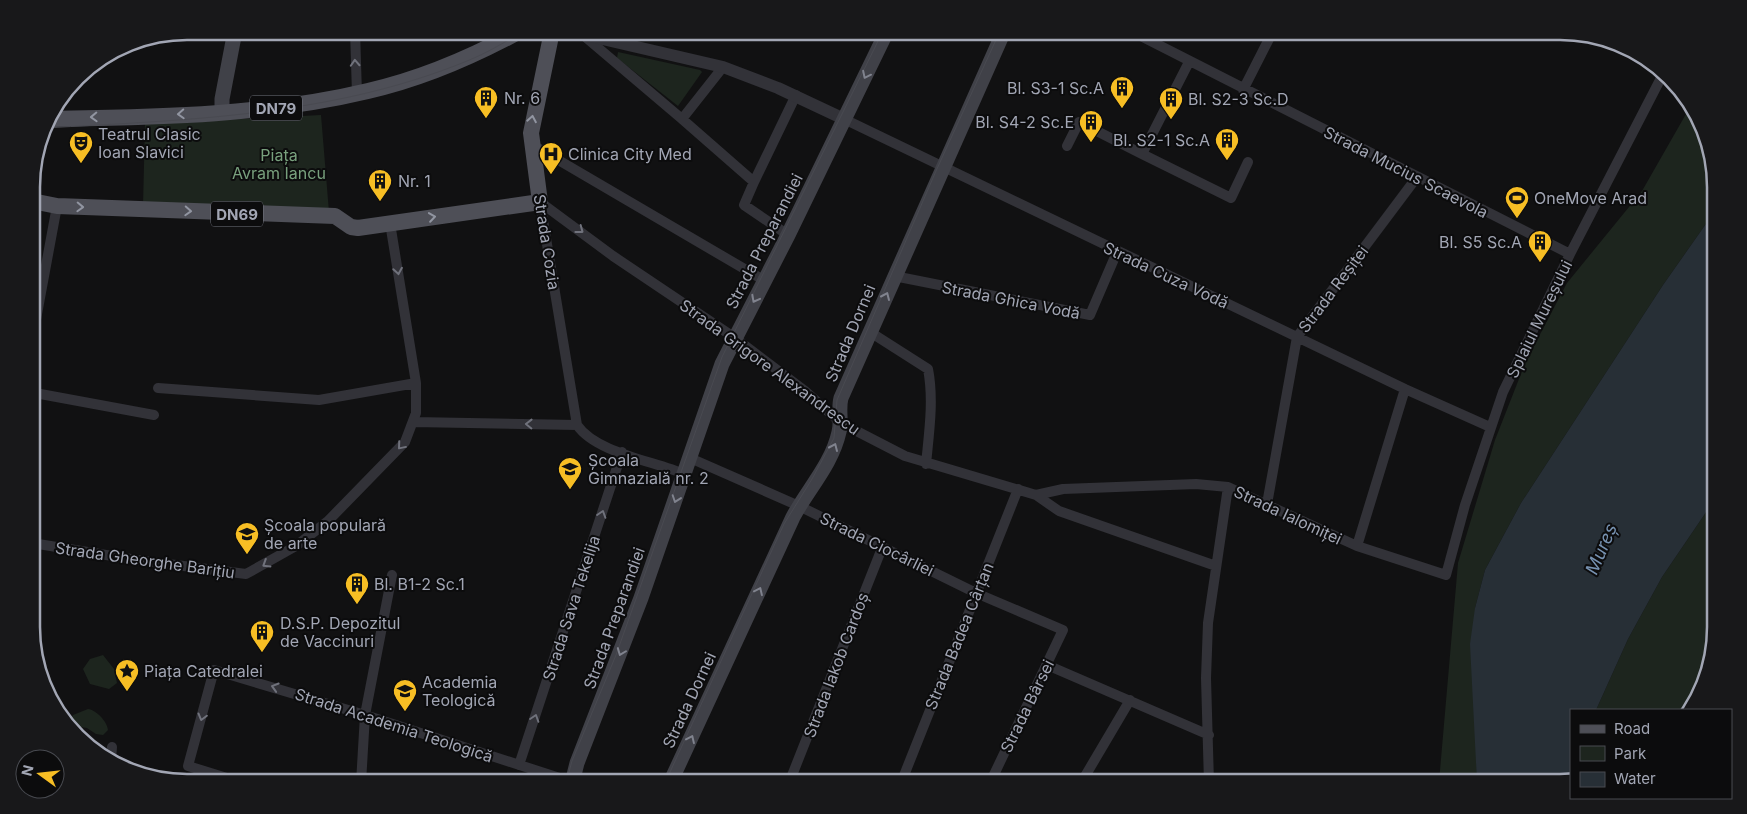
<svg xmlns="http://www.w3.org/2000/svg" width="1747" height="814" viewBox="0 0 1747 814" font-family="Inter,sans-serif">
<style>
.green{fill:#1d251e}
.water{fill:#272f36}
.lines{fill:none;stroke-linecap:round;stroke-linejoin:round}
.minor{stroke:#323238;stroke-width:10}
.tertiary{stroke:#323238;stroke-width:12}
.secondary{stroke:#404148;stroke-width:15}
.primary{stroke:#4e4f57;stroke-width:16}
.tram{stroke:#494a51;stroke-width:1}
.oneway{stroke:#70727c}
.oneway2{stroke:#80838e}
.oneway3{stroke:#9195a1}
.labels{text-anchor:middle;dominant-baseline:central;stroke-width:4;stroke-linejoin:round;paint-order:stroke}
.shield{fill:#0c0c0d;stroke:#757882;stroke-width:1}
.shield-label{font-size:15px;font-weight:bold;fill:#a2a6b4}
.poi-label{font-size:16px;fill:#a2a6b4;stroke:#0c0c0d;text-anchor:start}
.park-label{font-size:16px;fill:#78a07d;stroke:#0c0c0d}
.street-label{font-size:16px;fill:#a2a6b4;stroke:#0c0c0d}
.water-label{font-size:18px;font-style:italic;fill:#7792b1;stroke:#0c0c0d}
.rim{fill:none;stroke:#a2a6b4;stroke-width:2.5}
</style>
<rect width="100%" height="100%" fill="#111112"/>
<path class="green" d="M618,52L700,70L702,72L678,106L617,58Z
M1690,107L1714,167L1715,211L1663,285L1521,503L1485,570L1475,608L1477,782H1439L1458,563L1495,440L1526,361L1567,283L1642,191Z
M321,115L329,212L143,206L145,124Z
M1715,499L1716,627L1704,687L1690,710H1596L1628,639L1662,577Z
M103,655L114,669L117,683L109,689L90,684L83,669L90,659Z
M88,709C96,710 107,721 108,730L103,735L96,734L87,728L74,726L70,721L73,715Z"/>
<path class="water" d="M1715,211V499L1662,577L1628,639L1596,710H1571V782H1477L1470,644L1475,608L1485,570L1521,503L1663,285Z"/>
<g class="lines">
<path class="minor" d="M355,31L357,94
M1131,31L1570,254
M583,35L682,119L723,67
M1189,62L1142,154L1231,198L1248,162
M1243,90L1273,31
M682,119L754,182L796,95
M844,119L1405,389L1490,427
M531,144L765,281
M1067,146L1079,122L1142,154
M754,182L744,205L788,235
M540,202L613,256L735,338L805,391L841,423L905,456L1036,495L1059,511L1216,566
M540,202L577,425C596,453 654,461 684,474
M894,276L1090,315L1117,252
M870,332L928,369C934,400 929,433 926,464
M32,341L57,206
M32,377L35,393L32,407
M158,388L319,400L416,383
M35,393L154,415
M414,422L577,425
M690,458L799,506L976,593L1063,630L990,783
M1036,495L1063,489L1196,484L1228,487L1357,546L1446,575L1465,505L1503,392L1570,254L1662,76
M1267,504L1297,337L1417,177
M32,543L137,560L246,574L296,546L328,521L405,442L416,413V383L390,223
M1357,546L1405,389
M1047,665L1209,735
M111,759L112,747
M519,765L622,452
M243,783L188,766L214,670L365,715L572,782
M361,783L365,715L392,575
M789,783L882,548
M901,783L1018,489
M1081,783L1130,700
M1209,783L1206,678L1208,623L1228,487"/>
<path class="tertiary" d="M568,31L723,67L778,88L844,119"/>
<path class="secondary" d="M222,112V99L235,31
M572,783L577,763L641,598L722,364L788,235L887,31
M670,783L793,517C808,489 832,464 839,432C842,421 838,409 841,398L1004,31"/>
<path class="primary" d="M47,119C154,117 264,116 368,91C421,79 472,57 520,31
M32,201L57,206L335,216L351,227L358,228L540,202L531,133L550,41L549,31"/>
<path class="tram" d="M44,128C187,120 333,116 467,61C487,53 505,42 524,31
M566,783L572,761L616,655L722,357L883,31
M665,783L784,524L812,479L834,438L837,400L936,171L1000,31"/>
</g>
<defs><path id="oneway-chevron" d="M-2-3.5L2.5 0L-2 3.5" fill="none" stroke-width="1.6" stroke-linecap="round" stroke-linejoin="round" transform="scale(1.25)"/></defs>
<g class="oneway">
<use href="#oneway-chevron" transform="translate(355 63) rotate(-93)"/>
<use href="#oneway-chevron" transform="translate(580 230) rotate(37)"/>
<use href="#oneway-chevron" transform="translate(398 271) rotate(81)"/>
<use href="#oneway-chevron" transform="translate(529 424) rotate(-179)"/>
<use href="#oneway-chevron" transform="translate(401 446) rotate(130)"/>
<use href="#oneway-chevron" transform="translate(602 514) rotate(-72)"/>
<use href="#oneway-chevron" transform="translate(266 564) rotate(148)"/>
<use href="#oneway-chevron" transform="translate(275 687) rotate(-163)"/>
<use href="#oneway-chevron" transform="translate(202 717) rotate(105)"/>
<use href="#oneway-chevron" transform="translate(535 718) rotate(-72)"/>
</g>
<g class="oneway2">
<use href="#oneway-chevron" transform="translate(866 75) rotate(116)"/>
<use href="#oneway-chevron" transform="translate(886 296) rotate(-66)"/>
<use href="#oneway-chevron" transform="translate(755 299) rotate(118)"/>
<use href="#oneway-chevron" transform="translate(834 447) rotate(-66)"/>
<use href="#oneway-chevron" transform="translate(676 499) rotate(109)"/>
<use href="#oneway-chevron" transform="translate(759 591) rotate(-65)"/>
<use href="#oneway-chevron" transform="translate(621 652) rotate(111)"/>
<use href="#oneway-chevron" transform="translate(691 739) rotate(-65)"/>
</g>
<g class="oneway3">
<use href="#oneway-chevron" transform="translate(181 114) rotate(177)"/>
<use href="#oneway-chevron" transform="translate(94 117) rotate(178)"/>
<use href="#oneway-chevron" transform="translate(532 119) rotate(-80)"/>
<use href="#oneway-chevron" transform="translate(80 207) rotate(2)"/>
<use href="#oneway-chevron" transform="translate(188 211) rotate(3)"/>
<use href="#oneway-chevron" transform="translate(432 217) rotate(-8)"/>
</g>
<defs>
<g id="building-pin" transform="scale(1.25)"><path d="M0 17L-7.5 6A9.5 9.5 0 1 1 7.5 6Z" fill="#f7be24" stroke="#0c0c0d"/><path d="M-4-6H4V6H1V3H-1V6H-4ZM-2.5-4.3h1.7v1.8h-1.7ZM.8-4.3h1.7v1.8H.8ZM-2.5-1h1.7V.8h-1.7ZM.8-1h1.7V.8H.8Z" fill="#111"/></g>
<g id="theatre-pin" transform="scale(1.25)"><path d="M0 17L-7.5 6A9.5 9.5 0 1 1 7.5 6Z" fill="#f7be24" stroke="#0c0c0d"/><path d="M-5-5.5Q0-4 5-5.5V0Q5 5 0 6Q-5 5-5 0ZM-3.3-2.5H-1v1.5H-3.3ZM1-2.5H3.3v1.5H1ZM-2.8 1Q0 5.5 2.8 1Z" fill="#111"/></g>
<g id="hospital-pin" transform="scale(1.25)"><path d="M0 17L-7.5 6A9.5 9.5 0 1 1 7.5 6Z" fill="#f7be24" stroke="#0c0c0d"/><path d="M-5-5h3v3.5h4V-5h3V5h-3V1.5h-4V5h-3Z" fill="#111"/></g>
<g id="stadium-pin" transform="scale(1.25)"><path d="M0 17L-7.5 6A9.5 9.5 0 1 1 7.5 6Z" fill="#f7be24" stroke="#0c0c0d"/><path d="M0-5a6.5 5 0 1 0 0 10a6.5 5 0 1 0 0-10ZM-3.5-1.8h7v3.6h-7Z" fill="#111"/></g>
<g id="school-pin" transform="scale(1.25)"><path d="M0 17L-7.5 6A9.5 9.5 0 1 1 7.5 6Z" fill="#f7be24" stroke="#0c0c0d"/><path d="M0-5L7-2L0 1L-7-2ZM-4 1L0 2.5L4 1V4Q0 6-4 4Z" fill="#111"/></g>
<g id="sight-pin" transform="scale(1.25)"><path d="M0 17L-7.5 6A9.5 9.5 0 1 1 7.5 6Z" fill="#f7be24" stroke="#0c0c0d"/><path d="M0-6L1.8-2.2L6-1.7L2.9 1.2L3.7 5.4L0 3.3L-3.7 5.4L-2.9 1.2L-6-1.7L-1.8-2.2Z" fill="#111"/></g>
</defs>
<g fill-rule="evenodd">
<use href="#building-pin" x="1122" y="88"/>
<use href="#building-pin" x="486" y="98"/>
<use href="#building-pin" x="1171" y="99"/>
<use href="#building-pin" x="1091" y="122"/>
<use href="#building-pin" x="1227" y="140"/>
<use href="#theatre-pin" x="81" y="143"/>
<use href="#hospital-pin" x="551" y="154"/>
<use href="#building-pin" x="380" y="181"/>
<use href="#stadium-pin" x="1517" y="198"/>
<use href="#building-pin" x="1540" y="242"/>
<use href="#school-pin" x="570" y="469"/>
<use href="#school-pin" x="247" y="534"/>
<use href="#building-pin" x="357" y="584"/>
<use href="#building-pin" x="262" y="632"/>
<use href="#sight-pin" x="127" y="671"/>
<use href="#school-pin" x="405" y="691"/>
</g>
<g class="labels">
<g class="shield">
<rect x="250" y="95.5" width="52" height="25" rx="4"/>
<rect x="211" y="201.5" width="52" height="25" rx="4"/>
</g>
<g class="shield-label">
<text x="276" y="108">DN79</text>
<text x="237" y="214">DN69</text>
</g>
<g class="poi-label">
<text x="1104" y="88" text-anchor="end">Bl. S3-1 Sc.A</text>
<text x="504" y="98">Nr. 6</text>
<text x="1188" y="99">Bl. S2-3 Sc.D</text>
<text x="1074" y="122" text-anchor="end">Bl. S4-2 Sc.E</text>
<text x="98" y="134">Teatrul Clasic<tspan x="98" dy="18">Ioan Slavici</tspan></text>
<text x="1210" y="140" text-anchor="end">Bl. S2-1 Sc.A</text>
<text x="568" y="154">Clinica City Med</text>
<text x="398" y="181">Nr. 1</text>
<text x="1534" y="198">OneMove Arad</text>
<text x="1522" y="242" text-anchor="end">Bl. S5 Sc.A</text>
<text x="588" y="460">Școala<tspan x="588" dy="18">Gimnazială nr. 2</tspan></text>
<text x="264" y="525">Școala populară<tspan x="264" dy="18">de arte</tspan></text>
<text x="374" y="584">Bl. B1-2 Sc.1</text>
<text x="280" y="623">D.S.P. Depozitul<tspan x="280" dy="18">de Vaccinuri</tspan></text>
<text x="144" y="671">Piața Catedralei</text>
<text x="422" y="682">Academia<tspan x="422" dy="18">Teologică</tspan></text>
</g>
<g class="park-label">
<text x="279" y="155">Piața<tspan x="279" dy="18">Avram Iancu</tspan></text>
</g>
<g class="street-label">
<text transform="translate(1406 172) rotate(27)">Strada Mucius Scaevola</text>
<text transform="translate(764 241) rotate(-63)">Strada Preparandiei</text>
<text transform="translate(547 242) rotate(81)">Strada Cozia</text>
<text transform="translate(1166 275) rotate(25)">Strada Cuza Vodă</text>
<text transform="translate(1333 289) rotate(-53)">Strada Reșiței</text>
<text transform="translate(1011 300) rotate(11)">Strada Ghica Vodă</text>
<text transform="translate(1539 319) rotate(-64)">Splaiul Mureșului</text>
<text transform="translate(850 333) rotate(-67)">Strada Dornei</text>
<text transform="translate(770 367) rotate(36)">Strada Grigore Alexandrescu</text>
<text transform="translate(1288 515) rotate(25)">Strada Ialomiței</text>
<text transform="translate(877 544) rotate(26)">Strada Ciocârliei</text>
<text transform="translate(145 560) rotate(8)">Strada Gheorghe Barițiu</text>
<text transform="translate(571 608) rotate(-72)">Strada Sava Tekelija</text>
<text transform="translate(614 618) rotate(-70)">Strada Preparandiei</text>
<text transform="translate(959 636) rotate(-68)">Strada Badea Cârțan</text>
<text transform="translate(836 665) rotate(-69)">Strada Iakob Cardoș</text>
<text transform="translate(689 700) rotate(-65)">Strada Dornei</text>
<text transform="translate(1027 706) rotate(-64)">Strada Bârsei</text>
<text transform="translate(394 725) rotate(18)">Strada Academia Teologică</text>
</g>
<g class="water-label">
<text transform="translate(1601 549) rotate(-67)">Mureș</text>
</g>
</g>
<path d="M0 0H1747V814H0ZM187 40H1560A147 147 0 0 1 1707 187V627A147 147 0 0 1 1560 774H187A147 147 0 0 1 40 627V187A147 147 0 0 1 187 40Z" fill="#18181a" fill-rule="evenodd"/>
<path class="rim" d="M187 40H1560A147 147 0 0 1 1707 187V627A147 147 0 0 1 1560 774H187A147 147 0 0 1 40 627V187A147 147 0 0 1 187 40Z"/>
<rect x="1570" y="709" width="162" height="90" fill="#0c0c0d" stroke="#484a50"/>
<rect x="1580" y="725" width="25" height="8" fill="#4e4f57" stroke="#484a50"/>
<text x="1614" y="734" font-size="15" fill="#a2a6b4">Road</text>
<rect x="1580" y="746" width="25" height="15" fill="#1d251e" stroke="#484a50"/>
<text x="1614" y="759" font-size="15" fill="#a2a6b4">Park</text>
<rect x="1580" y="772" width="25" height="15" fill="#272f36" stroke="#484a50"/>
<text x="1614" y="784" font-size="15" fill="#a2a6b4">Water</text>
<g transform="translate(40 774) rotate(285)"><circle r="24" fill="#0c0c0d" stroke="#484a50"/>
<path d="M0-4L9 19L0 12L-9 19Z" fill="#f7be24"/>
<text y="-8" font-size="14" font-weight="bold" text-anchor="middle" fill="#a2a6b4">N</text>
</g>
</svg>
